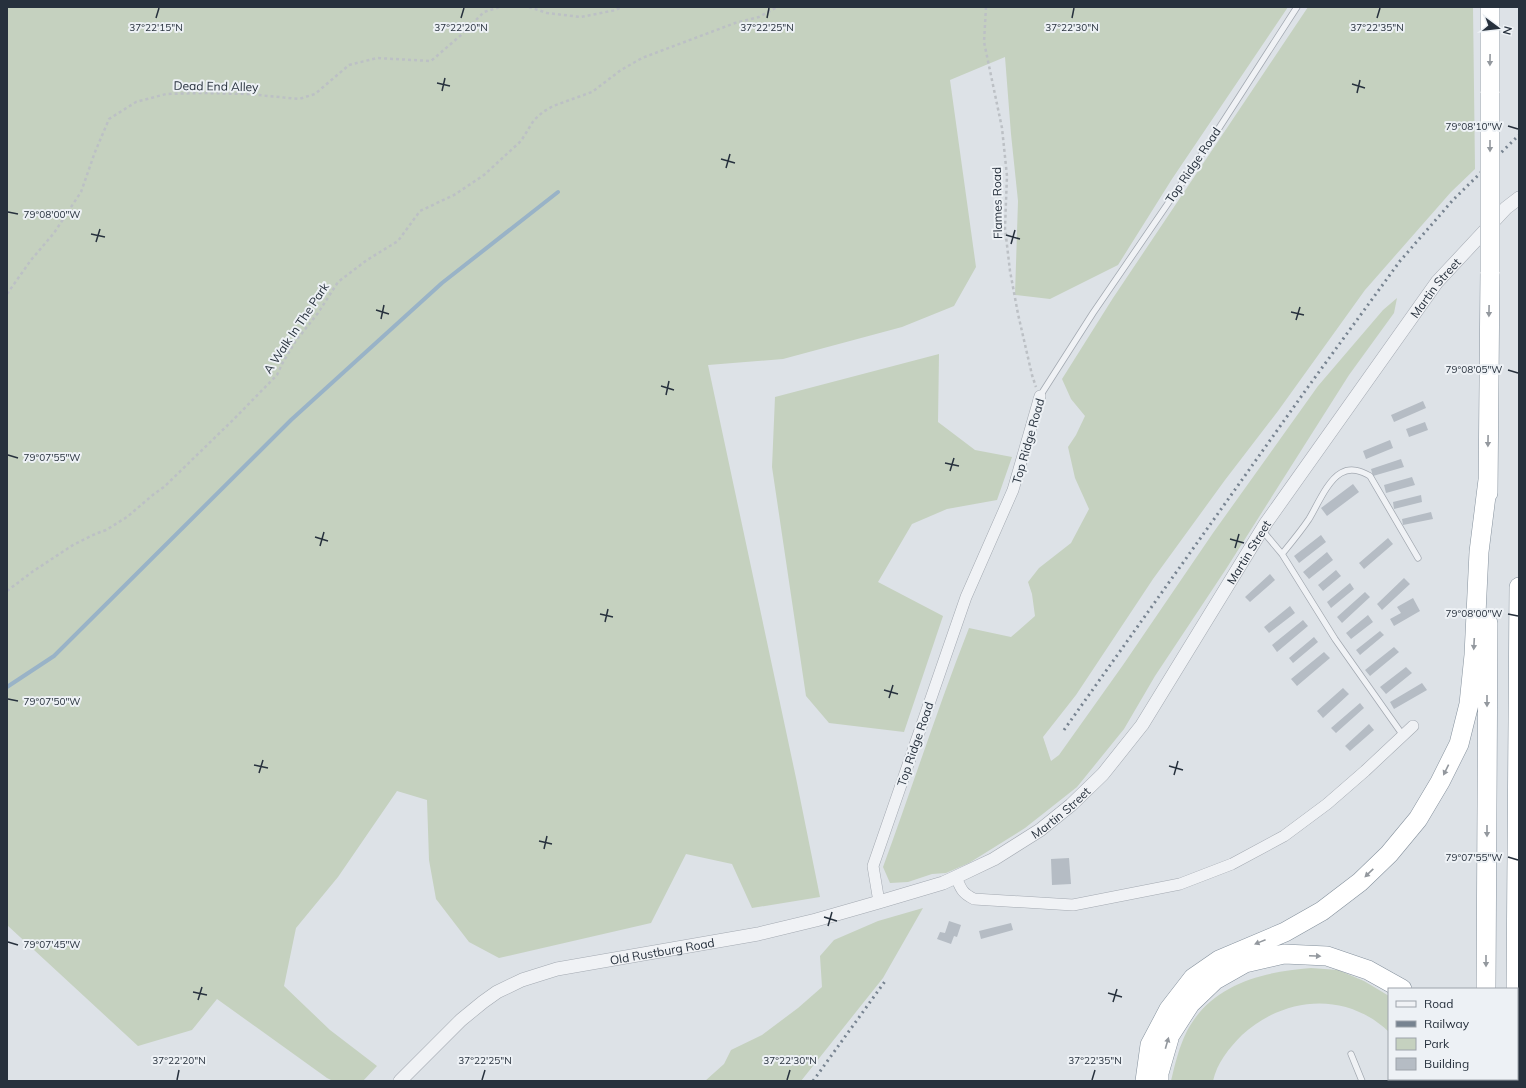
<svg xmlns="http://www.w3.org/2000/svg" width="1526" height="1088" viewBox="0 0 1526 1088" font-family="Mulish,sans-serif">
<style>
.green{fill:#c5d1bf}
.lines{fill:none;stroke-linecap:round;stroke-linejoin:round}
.stream{stroke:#99b3c7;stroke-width:4}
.building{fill:#b5bcc4}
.service-casing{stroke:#a3a9b1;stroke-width:7}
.minor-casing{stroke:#a3a9b1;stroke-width:12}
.tertiary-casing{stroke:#a3a9b1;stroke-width:14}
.motorway-casing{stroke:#85919d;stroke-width:20}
.path{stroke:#bcc0c5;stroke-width:2.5;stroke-dasharray:3 3;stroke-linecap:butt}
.service{stroke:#f0f2f5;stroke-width:5.5}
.minor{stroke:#f0f2f5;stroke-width:11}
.tertiary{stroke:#f0f2f5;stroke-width:13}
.motorway{stroke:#fff;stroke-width:19}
.rail{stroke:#778390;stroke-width:3;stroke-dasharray:2 4;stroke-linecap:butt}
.motorway-bridge-casing{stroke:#85919d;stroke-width:20;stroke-linecap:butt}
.motorway-bridge{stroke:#fff;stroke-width:19}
.oneway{fill:#93989e}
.ticks{fill:none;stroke:#27313d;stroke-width:1.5}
.labels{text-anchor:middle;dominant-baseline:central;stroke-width:4;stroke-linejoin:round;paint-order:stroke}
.street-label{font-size:12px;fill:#27313d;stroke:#edf1f5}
.ticks-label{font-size:10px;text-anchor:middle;fill:#27313d;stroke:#edf1f5;stroke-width:4;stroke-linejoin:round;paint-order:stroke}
</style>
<rect width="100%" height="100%" fill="#dde2e7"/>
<path class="green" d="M7,7H1288L1172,179L1118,265L1050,299L1015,295L1018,201L1011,134L1005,57L950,80L976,267L954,306L902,327L783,359L708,365L796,778L820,897L752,908L732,864L686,854L651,923L499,958L469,942L436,899L429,860L427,800L397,791L338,877L296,928L284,986L330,1030L377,1066L363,1081H333L327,1078L217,999L192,1030L138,1046L7,925Z
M1308,7H1473L1475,169L1451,192L1365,290L1278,411L1225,480L1153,579L1076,695L1043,737L1051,761L1059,755L1123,665L1213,533L1318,386L1383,310L1397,298L1394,313L1349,375L1226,569L1155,676L1124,729L1077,787L1025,828L969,863L946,873L932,874L908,882L890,883L883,867C912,788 938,707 969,628L1011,637L1035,616L1032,594L1028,582L1039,568L1071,543L1089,509L1075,478L1068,447L1076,435L1085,416L1071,399L1062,379L1113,298Z
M939,354L938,422L975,450L1012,457L997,500L947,509L912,524L878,582L943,616L904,732L829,723L806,696L772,467L775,397Z
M923,908L883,978L801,1081H705L724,1064L731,1050L762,1035L798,1008L822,987L820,956L834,940L878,921Z
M1311,968L1338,970L1364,981L1389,996V1032C1346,991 1285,996 1242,1035C1229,1048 1217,1063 1213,1081H1171C1175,1064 1179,1047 1187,1031C1212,984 1262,972 1311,968Z
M1423,1079H1453L1454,1081H1424Z"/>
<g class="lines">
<path class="stream" d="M7,687L54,656L291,420L442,283L558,192"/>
</g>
<path class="building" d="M1423,401L1426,408L1394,422L1391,415Z
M1425,422L1428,430L1409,437L1406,429Z
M1390,440L1393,448L1366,459L1363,451Z
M1401,459L1404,467L1373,476L1371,469Z
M1412,477L1415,485L1386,493L1384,485Z
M1353,484L1359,492L1327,516L1321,508Z
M1421,495L1422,502L1394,509L1393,502Z
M1431,512L1433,519L1403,525L1402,519Z
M1321,535L1326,542L1299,563L1294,556Z
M1388,538L1393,544L1364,569L1359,563Z
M1327,552L1333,560L1309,579L1303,572Z
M1336,570L1341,576L1323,591L1318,585Z
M1270,574L1275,580L1250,602L1245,597Z
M1404,578L1410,584L1382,610L1377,604Z
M1350,583L1354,589L1331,608L1327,602Z
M1365,592L1370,597L1342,623L1337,617Z
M1413,598L1420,611L1394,626L1390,619L1401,613L1397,607Z
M1290,606L1295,613L1269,633L1264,627Z
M1368,615L1373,622L1351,639L1346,633Z
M1303,620L1308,626L1277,652L1272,645Z
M1380,631L1384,635L1360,655L1356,650Z
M1314,637L1318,642L1293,663L1289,658Z
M1394,647L1399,652L1370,676L1365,670Z
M1324,652L1330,658L1297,686L1291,679Z
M1406,667L1412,673L1386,694L1380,687Z
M1422,683L1427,690L1394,709L1390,702Z
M1343,688L1349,694L1323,718L1317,711Z
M1360,703L1364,708L1336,733L1331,728Z
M1369,724L1374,730L1350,751L1345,746Z
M1069,858L1071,884L1052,885L1051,859Z
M949,921L961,925L957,937L954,936L951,944L937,939L940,932L945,933Z
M1011,923L1013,930L981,939L979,931Z"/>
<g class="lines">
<g class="service-casing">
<path id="service" d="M1040,396L1093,313L1210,142L1297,7
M1262,530L1282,554L1335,639L1402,734
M1282,554C1291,543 1301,531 1309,519C1317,506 1327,481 1341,473C1351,467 1361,471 1370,476L1418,558
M1351,1054L1362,1081"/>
</g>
<g class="minor-casing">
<path id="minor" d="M956,877C961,889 962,893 974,899L1073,905L1180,884L1232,864L1284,836L1327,804L1365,771L1413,726
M879,902L873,866L966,597L1013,490L1040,396"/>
</g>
<g class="tertiary-casing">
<g id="tertiary">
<path id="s1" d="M400,1081L461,1020L483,1002L497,992L522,980L557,969L758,934L816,920L879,902L943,883L956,877L994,859L1040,830L1071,805L1103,774L1142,725L1266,523L1437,282L1506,208L1519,198"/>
</g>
</g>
<g class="motorway-casing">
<path id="motorway" d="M1490,93V7
M1488,493L1490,272
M1486,989L1488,623
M1516,989L1519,587
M1465,1079L1466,1081
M1515,1079V1081
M1145,1081L1150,1045L1169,1009L1193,978L1219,960L1285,932L1322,911L1360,882L1389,854L1418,819L1440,782L1459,744L1469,704L1474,655L1479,552L1488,480
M1159,1081V1073L1170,1035L1190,1004L1215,980L1245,963L1284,954L1327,956L1368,970L1402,989
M1486,1081V1079"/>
</g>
<path class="path" d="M529,7L547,13L581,17L616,10L621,7
M986,7L984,42L1002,128L1007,176L1005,228L1010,271L1018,314L1032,375L1036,387
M7,294L31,260L54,233L81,192L95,152L109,119L136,102L166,94L203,93L248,94L299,99L315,94L349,65L377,58L431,61L460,36L484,12L500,7
M7,591L32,572L73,545L95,534L106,530L127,517L154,494L164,487L234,419L277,375L282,364L295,342L318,313L338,282L367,260L398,241L420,211L454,195L484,175L521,141L534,120L543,112L553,106L592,92L621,70L642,58L735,23L759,17L777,7"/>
<use href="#service" class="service"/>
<use href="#minor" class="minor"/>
<use href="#tertiary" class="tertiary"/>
<use href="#motorway" class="motorway"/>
<path class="rail" d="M1064,730L1308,387L1400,261L1453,200L1519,135
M813,1081L886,980"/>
<g class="motorway-bridge-casing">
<path id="motorway-bridge" d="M1490,93V272"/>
</g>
<use href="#motorway-bridge" class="motorway-bridge"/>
</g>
<defs><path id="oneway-solid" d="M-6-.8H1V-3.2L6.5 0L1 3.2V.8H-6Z"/></defs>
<g class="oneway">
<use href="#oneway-solid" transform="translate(1490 60) rotate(91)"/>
<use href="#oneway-solid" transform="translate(1490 146) rotate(90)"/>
<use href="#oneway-solid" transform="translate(1489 311) rotate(91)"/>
<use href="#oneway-solid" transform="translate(1488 441) rotate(91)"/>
<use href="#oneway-solid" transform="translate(1474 644) rotate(93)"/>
<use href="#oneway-solid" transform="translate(1487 701) rotate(90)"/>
<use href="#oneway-solid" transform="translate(1446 770) rotate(116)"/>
<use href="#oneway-solid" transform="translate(1487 831) rotate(90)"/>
<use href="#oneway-solid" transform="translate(1369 873) rotate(136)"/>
<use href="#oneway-solid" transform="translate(1260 942) rotate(158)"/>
<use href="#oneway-solid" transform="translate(1315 956) rotate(3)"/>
<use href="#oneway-solid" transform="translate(1486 961) rotate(90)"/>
<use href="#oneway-solid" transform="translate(1167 1043) rotate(-74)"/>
</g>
<path class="ticks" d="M156,18L159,8M461,18L464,8M767,18L769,8M1072,18L1074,8M1377,18L1380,8M437,83L450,86M1352,84L1365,88M442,91L445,78M1357,93L1360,80M1508,126L1518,129M721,159L735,163M726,168L730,154M8,212L18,214M91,234L105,237M1006,235L1020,239M96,242L100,229M1011,244L1015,230M376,310L389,314M1291,312L1304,315M381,319L384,305M1296,320L1300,307M1508,370L1518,373M661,386L674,390M666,395L669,381M8,455L18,458M945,463L959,466M950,471L954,458M315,537L328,541M1230,539L1244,543M320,546L324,532M1235,548L1239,534M600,614L613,617M1508,614L1518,616M605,622L608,609M884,690L898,694M889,698L893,685M8,699L18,701M254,765L268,768M1169,766L1183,770M259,773L263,760M1174,775L1178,761M539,841L552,844M544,849L547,836M1508,857L1518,860M824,917L837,921M828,926L832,912M8,942L18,945M193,992L207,995M1108,993L1122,997M198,1000L202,987M1113,1002L1117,989M177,1080L179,1070M482,1080L485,1070M787,1080L790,1070M1092,1080L1095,1070"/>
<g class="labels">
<g class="street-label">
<text transform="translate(216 86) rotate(1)">Dead End Alley</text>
<text transform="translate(1193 165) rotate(-56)">Top Ridge Road</text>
<text transform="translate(997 203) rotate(-91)">Flames Road</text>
<text stroke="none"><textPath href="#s1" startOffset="1377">Martin Street</textPath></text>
<text transform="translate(296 328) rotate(-56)">A Walk In The Park</text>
<text transform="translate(1028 441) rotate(-74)">Top Ridge Road</text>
<text stroke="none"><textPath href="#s1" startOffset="1053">Martin Street</textPath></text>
<text transform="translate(915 744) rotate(-71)">Top Ridge Road</text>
<text stroke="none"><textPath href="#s1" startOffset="730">Martin Street</textPath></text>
<text stroke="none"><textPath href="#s1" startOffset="303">Old Rustburg Road</textPath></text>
</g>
</g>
<g class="ticks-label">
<text x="156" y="31">37°22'15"N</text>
<text x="461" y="31">37°22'20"N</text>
<text x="767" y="31">37°22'25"N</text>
<text x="1072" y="31">37°22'30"N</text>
<text x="1377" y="31">37°22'35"N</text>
<text x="1474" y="130">79°08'10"W</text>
<text x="52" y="218">79°08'00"W</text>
<text x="1474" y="373">79°08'05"W</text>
<text x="52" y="461">79°07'55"W</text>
<text x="1474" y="617">79°08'00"W</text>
<text x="52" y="705">79°07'50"W</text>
<text x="1474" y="861">79°07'55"W</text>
<text x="52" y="948">79°07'45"W</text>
<text x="179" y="1064">37°22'20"N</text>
<text x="485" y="1064">37°22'25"N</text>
<text x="790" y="1064">37°22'30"N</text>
<text x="1095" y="1064">37°22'35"N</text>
</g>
<rect width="1526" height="1088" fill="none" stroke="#27313d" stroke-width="16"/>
<rect x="1388" y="988" width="130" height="92" fill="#edf1f5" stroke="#9ea4ab"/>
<rect x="1396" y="1001" width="20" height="6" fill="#f0f2f5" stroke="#9ea4ab"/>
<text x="1424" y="1008" font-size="12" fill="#27313d">Road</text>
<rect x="1396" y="1021" width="20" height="6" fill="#778390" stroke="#9ea4ab"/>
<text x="1424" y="1028" font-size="12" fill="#27313d">Railway</text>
<rect x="1396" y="1038" width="20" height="12" fill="#c5d1bf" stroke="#9ea4ab"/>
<text x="1424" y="1048" font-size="12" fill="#27313d">Park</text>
<rect x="1396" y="1058" width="20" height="12" fill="#b5bcc4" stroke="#9ea4ab"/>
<text x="1424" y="1068" font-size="12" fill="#27313d">Building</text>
<g transform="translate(1498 28) rotate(105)" stroke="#edf1f5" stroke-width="3" paint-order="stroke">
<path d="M0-3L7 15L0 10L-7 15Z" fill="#27313d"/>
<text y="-6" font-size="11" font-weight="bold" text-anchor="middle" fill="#27313d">N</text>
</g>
</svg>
